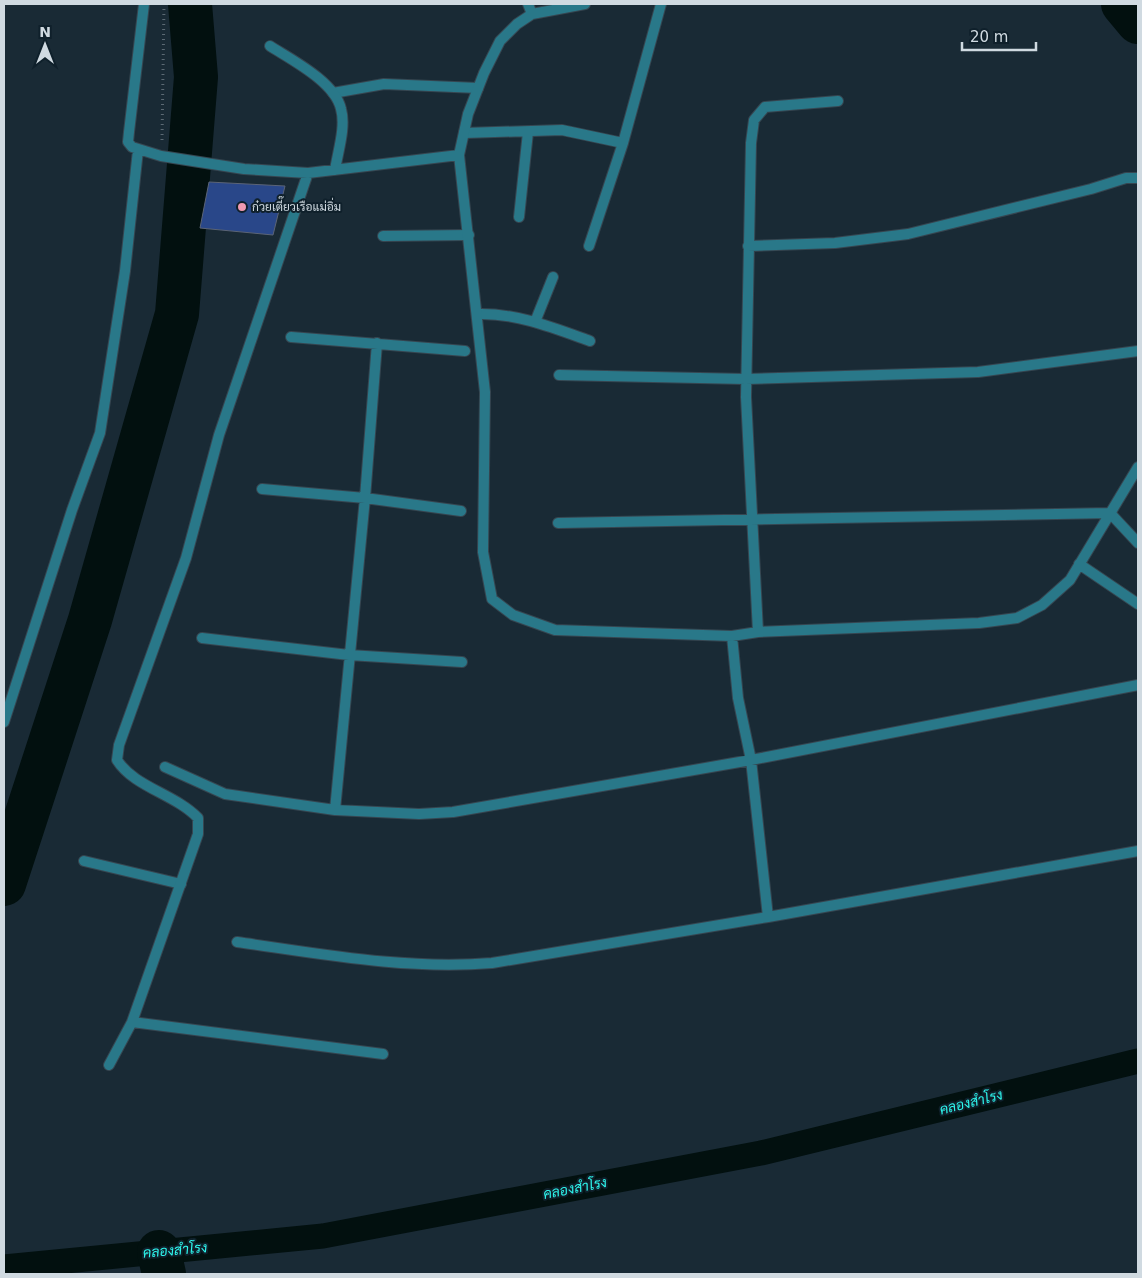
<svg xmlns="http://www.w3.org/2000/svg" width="1142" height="1278" viewBox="0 0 1142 1278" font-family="'DejaVu Sans',Sarabun,sans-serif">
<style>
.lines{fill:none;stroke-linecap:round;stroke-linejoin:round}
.canal{stroke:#02100f;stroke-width:25}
.river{stroke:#02100f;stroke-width:44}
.building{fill:#294789;stroke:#5b6476}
.service-casing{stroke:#364651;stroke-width:12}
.minor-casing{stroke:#364651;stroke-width:12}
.path{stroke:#5c6a74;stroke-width:3;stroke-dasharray:1 4;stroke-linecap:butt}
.service{stroke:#297889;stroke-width:10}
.minor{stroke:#297889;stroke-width:10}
.poi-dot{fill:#f19ab2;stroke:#0f202b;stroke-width:2}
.labels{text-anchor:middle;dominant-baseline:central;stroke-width:4;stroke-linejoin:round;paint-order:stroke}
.poi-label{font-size:12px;fill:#d0dae1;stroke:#0f202b;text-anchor:start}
.water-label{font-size:14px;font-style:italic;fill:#2ef6ed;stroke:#0f202b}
</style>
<rect width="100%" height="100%" fill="#192a35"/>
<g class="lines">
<path class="canal" d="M4,1267L323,1236L761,1153L1138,1061"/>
<path class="river" d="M1123,4L1138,22
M4,884L90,620L177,314L196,77L190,4
M159,1252L164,1274"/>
</g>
<path class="building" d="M209,182L285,186L273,235L200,228Z"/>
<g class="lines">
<g class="service-casing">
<path id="service" d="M333,93L384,84L478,88
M464,133L562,130L623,143
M519,217L528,132
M383,236L469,235
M589,246L623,143L661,4
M478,314C517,313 554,328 590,341
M535,322L553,277
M1110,513L1138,543
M84,861L181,884"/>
</g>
<g class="minor-casing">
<path id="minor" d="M144,4L129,132L128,142L132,147L161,156L244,169L308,173L459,155
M528,4L532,14
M585,4L532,14L517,24L500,41L484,73L468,114L459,155L485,392L483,552L492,599L513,615L555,630L732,636L758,632L979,623L1017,618L1042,605L1070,580L1138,467
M270,46C292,60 335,82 341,109C346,127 338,151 335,170
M748,246L835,243L908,234L1091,189L1126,178H1138
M291,337L465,351
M377,343L365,498L335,810L419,814L453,812L751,760L1138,685
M559,375L746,379L978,372L1138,351
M262,489L365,498L461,511
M558,523L1110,513
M1079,564L1138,604
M758,632L746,397L751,143L754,120L765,107L838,101
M202,638L349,655L462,662
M4,722L72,510L100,433L125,271L138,150
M165,767L225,794L335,810
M768,917L1138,851
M237,942C322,954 406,970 492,963L768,917L751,760L738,698L732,636
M132,1022L383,1054
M109,1065L132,1022L198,834V818C175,794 134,787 117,760L119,745L186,558L219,435L308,173"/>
</g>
<path class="path" d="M162,140L164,4"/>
<use href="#service" class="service"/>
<use href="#minor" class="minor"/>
</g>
<circle class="poi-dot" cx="242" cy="207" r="5"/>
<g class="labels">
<g class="poi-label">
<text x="252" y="207">ก๋วยเตี๊ยวเรือแม่อิ่ม</text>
</g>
<g class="water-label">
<text transform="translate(971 1102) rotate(-14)">คลองสำโรง</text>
<text transform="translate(575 1188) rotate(-11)">คลองสำโรง</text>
<text transform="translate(175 1250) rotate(-5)">คลองสำโรง</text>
</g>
</g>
<rect width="1142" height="1278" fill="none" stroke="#d0dae1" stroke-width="10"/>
<g transform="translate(45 45)" stroke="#0f202b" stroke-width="4" paint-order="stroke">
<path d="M0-4L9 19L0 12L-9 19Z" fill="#d0dae1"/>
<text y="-8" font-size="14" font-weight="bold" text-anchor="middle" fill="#d0dae1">N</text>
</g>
<path d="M962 42v8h74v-8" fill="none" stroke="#d0dae1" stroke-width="2.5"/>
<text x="970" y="42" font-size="15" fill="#d0dae1" stroke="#0f202b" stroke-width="4" paint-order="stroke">20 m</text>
</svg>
